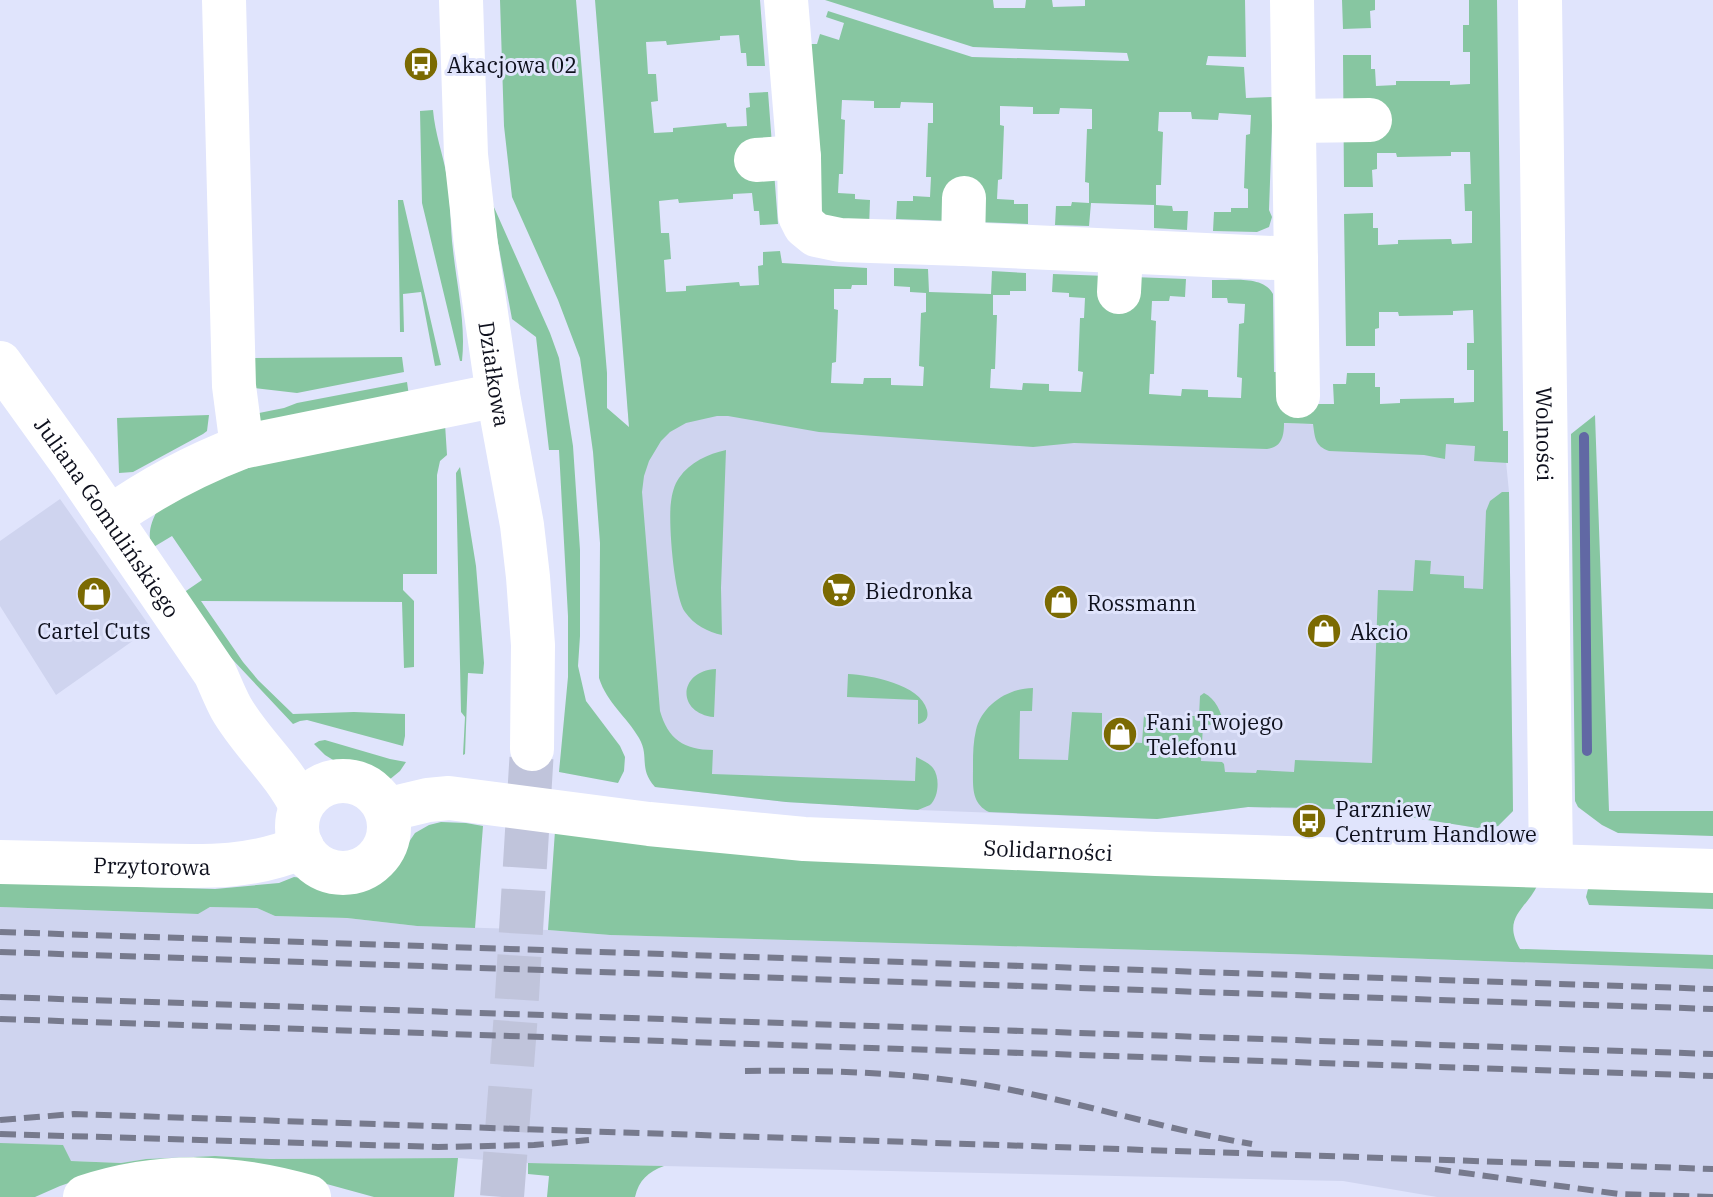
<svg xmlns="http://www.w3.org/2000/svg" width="1713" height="1197" viewBox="0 0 1713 1197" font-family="'IBM Plex Serif',serif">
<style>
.built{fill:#cfd4ef}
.green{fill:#87c6a1}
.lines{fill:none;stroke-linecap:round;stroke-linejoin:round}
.stream{stroke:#6168a4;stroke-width:10}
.minor-tunnel{stroke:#c0c4db;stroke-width:44;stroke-dasharray:44 22;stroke-linecap:butt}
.minor{stroke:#fff;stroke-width:44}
.rail{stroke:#777a8d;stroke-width:6;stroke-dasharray:16 8;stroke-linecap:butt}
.labels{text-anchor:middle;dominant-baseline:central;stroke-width:6;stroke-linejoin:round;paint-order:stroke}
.poi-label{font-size:22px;fill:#0e101d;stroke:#e0e4fc;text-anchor:start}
.street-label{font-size:22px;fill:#0e101d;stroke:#e0e4fc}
</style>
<rect width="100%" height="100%" fill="#e0e4fc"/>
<path class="built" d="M627,400L1503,431L1509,492L1513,811L1498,826L1484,829L1371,811L1248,807L1157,819L918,810L786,802L655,787Z
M60,499L151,628L56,695L0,606V541Z
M0,907L197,914L210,907L257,908L275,916L347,918L417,926L548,930L610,935L1289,954L1713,969V1197H1437L1343,1181L528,1163L458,1158L270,1159L215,1156L146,1159L121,1163L4,1158L0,1161Z"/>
<path class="green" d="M500,0H576L607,373V408L629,427L595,0H760L765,66H747L746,53H741L739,35L720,36V40L667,45L666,41L646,42L648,74H656L658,101L651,102L654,133L673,132V128L726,123L727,127L747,126L746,108L750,107L749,93L768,92L778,224L760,225L759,211H754L752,193L733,194V199L679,203L678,199L659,201L661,233H669L671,259L664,260L666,292L686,291V286L739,282L740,286L759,285L758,266L763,265V252L780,251L782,263L867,268V285H852L851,289H834V309L838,310L836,362L832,363L831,383L863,384L864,378H891V385L923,386L924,367L919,366L921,313L926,312V293L910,292V287L894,286V268L928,269L929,292L991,294L992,271L1026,273V291H1010V295H993V315H997L995,369H991L990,388L1022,390L1023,383L1049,384V391L1081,392L1083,372L1078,371L1080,318H1084L1085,298L1069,297V293L1052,292L1053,274L1186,279L1185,297L1170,296L1169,301H1152L1151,320L1156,321L1154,374H1150L1149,394L1181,396L1182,389L1208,390V397L1241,398L1242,378L1237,377L1239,324L1244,323L1245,304L1228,303L1227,298H1212V280C1231,281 1263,275 1273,294L1274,372H1284L1316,404H1334L1333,384H1346L1347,373H1375V387H1380V404L1400,403V399L1454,398V403L1474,402V370H1467V343H1474L1473,310L1453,311V315L1399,316L1398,312H1379V328L1375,329V346H1346L1344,214L1373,213V228H1378V245L1398,244V240L1451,239L1452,244L1472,243V211H1465L1464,184H1471L1470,152H1451V156L1397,157L1396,153H1377V169L1372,170L1373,187H1344L1343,55H1371V69H1375L1376,86L1396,85V81H1450V85L1470,84V52H1463V25H1469V0H1497L1503,431H1508V463L1474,461L1475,446L1446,444L1445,459L1424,455L1329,451C1315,446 1315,438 1313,424L1284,423C1284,436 1282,447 1267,449L1074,443L1033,447L819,432L728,416H717L686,423L670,432L661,441L649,461L644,476L642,492L660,711C668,739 684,750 713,750L712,774L915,781L916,757C922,760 929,763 933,768C940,777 939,797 930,805C928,806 920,809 918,810L786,802L655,787C638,768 650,757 639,738C627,717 607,703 599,678L600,543L593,452L580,358L558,300L512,197L504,126Z
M825,0H993L994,8H1025L1026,0H1052L1053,7L1085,6V0H1245L1246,57L1208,56L1206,65L1244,67L1246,98L1273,97L1269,210L1272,217L1269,227L1257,232L1213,231L1214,212H1231V208H1248V189L1244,188L1246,135L1250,134L1251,115L1219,113L1218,120L1192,119L1191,112H1159L1158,131L1163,132L1161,185H1156V205L1172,206L1173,211H1188L1187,230L1154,228V205L1091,203L1089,226L1055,225L1056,206H1071L1072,202L1089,203V183L1085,182L1087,129H1092V109L1060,108L1059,114H1033V107L1000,106V125L1004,126L1002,179L998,180L997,199L1014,200V204H1028V224L896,219L897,201H913V196L930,197L931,177H926L928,123H933V103L901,102L900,108H874V101L842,100L841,119L845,120L843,174H839L838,193L855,194V199L870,200L869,228L822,221L803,44H817L820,34L839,40L844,23L826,17L828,11L972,57L1129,61L1127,53L973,47Z
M1342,0H1375V10L1370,11L1371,28L1343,29Z
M433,110C435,134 443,154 447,177C451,201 450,226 453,250C457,287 466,324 462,361H460L422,203L420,111Z
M398,200H403L441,365L435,366L421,292L403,294L404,332H400Z
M491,205H493L550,333L559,358L573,446L580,550V636L578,666L586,701L620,746L625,757L624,771L618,783L559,772L568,677V616L559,450H549L536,337L512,319Z
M402,357L404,372L297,393L245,387V358Z
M407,382L409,396L269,423L257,420L254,414L284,408L297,403Z
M209,415L207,431L203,434L133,472L119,473L117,418Z
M1595,415L1609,811H1713V836L1618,833L1602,825L1578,807L1575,801L1571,434Z
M445,424L447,455L440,461L437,475V574H403V590L414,601V667L404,668L402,602L201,601L243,662L258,680L293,714L354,712L405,714V736L403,746L307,720L300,721L293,724L216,642L183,593L202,580L172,536L152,548C147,534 151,522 158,509L225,472Z
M726,450L721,588L722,635C708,632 694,625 685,612C674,597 668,522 671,502C672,494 674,485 679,478C690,462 708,454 726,450Z
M460,467L476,566L484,663L483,674L468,673L465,754L463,755L465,717L461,712L456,473Z
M1502,492H1509L1513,811L1498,826L1484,829L1371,811L1310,808L1248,807L1157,819L989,812C971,803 973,786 973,768C973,755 973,743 976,730C982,705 1008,688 1033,688L1032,711H1020L1019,759L1068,760L1072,712L1102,713V740L1142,743L1144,715L1166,716L1167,726L1187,727L1188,716H1199L1200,696L1204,693C1216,699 1221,712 1224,724L1203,725L1201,761L1222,762L1224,764L1225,772L1256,773L1257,770L1294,772L1295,760L1372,763L1378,590L1413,591L1415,560L1431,561L1430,574L1464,576V588L1483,589L1486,511L1490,501Z
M716,669L714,717C676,713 678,671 716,669Z
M848,674C870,675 920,684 927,710C929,719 925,722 918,724V700L847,697Z
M325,740L390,759L406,762L400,771L389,780L380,778L364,769L338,763L325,755L314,744L319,741Z
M441,822L466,823L483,826L475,928L417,926L347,918L275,916L257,908L210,907L198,914L0,907V883L215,889L279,883L294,877L311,879L333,887H353L366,884L392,867L415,833L429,825Z
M555,831L1538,884C1527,909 1501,917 1520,949L1713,955V969L1289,954L610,935L548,930Z
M1589,885L1713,889V909L1589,905L1586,897Z
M0,1143L63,1145L71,1161L121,1163L146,1159L215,1156L270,1159L458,1158L454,1197H374L272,1169L92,1175L60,1186L35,1197H0Z
M528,1163L664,1166C648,1172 639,1180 635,1197H547L549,1176L528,1174Z"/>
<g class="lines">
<path class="stream" d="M1584,437L1587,751"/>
<path class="minor-tunnel" d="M502,1197L516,1013L532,749"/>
<g class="minor">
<path d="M224,0L234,386L242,447"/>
<path id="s1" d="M461,0L466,155L476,245L498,395L522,525L528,577L533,645L532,749"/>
<path d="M786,0L799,157L800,216L805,226L816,235L840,240L963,244L1296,259"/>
<path d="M1292,0L1298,396"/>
<path id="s2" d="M1540,0L1551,866"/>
<path d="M1295,121L1370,120"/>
<path d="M756,160L799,157"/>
<path d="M963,244L964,198"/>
<path d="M1119,292L1121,252"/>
<path id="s3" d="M0,363L74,466L215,673C220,684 225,697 231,708C251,743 283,769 301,806"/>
<path d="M109,518C150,489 195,465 242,447L498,395"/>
<circle cx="343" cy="827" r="46"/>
<path id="s4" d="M386,810L428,800L449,798L649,824L804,839L1156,854L1713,871"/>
<path id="s5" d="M0,862C46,863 91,864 137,865C195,866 246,871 302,847"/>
<path d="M85,1197C162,1172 232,1175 309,1197"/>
</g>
<path class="rail" d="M0,932L1713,989
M0,952L1713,1009
M0,997L1713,1054
M0,1019L1713,1076
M745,1071C824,1070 906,1072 984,1085C1074,1100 1162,1129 1252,1144
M0,1120L74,1114L1713,1169
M0,1134L438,1147L534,1145L589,1140
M1435,1169L1619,1194L1713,1197"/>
</g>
<defs>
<g id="bus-disc" transform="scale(1.8)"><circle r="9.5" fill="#7b6a02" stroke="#e0e4fc"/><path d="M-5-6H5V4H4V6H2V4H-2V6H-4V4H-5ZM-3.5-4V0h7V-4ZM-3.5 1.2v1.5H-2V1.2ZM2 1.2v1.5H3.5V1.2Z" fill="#fff"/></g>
<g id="supermarket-disc" transform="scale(1.8)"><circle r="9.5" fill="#7b6a02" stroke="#e0e4fc"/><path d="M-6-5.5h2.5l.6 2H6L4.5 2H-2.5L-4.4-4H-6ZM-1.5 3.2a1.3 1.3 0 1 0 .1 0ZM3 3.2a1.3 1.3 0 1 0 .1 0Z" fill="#fff"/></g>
<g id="shop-disc" transform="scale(1.8)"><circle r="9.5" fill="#7b6a02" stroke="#e0e4fc"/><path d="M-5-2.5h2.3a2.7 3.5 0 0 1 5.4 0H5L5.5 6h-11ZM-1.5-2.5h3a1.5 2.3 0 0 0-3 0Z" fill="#fff"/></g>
</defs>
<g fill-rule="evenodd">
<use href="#bus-disc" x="421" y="64"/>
<use href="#supermarket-disc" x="839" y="590"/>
<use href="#shop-disc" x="94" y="594"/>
<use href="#shop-disc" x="1061" y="602"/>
<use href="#shop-disc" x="1324" y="631"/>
<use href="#shop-disc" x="1120" y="734"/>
<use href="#bus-disc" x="1309" y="821"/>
</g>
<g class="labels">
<g class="poi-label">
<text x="447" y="64">Akacjowa 02</text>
<text x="865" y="590">Biedronka</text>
<text x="1087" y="602">Rossmann</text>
<text x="94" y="630" text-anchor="middle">Cartel Cuts</text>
<text x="1350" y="631">Akcio</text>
<text x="1146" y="721">Fani Twojego<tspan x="1146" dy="25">Telefonu</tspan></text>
<text x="1335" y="808">Parzniew<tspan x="1335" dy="25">Centrum Handlowe</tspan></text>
</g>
<g class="street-label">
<text stroke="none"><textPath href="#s1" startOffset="376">Działkowa</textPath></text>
<text stroke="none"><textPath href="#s2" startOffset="434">Wolności</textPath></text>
<text stroke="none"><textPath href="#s3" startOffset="188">Juliana Gomulińskiego</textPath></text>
<text stroke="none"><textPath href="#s4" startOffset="666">Solidarności</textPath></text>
<text stroke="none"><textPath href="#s5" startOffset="152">Przytorowa</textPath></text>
</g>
</g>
</svg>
